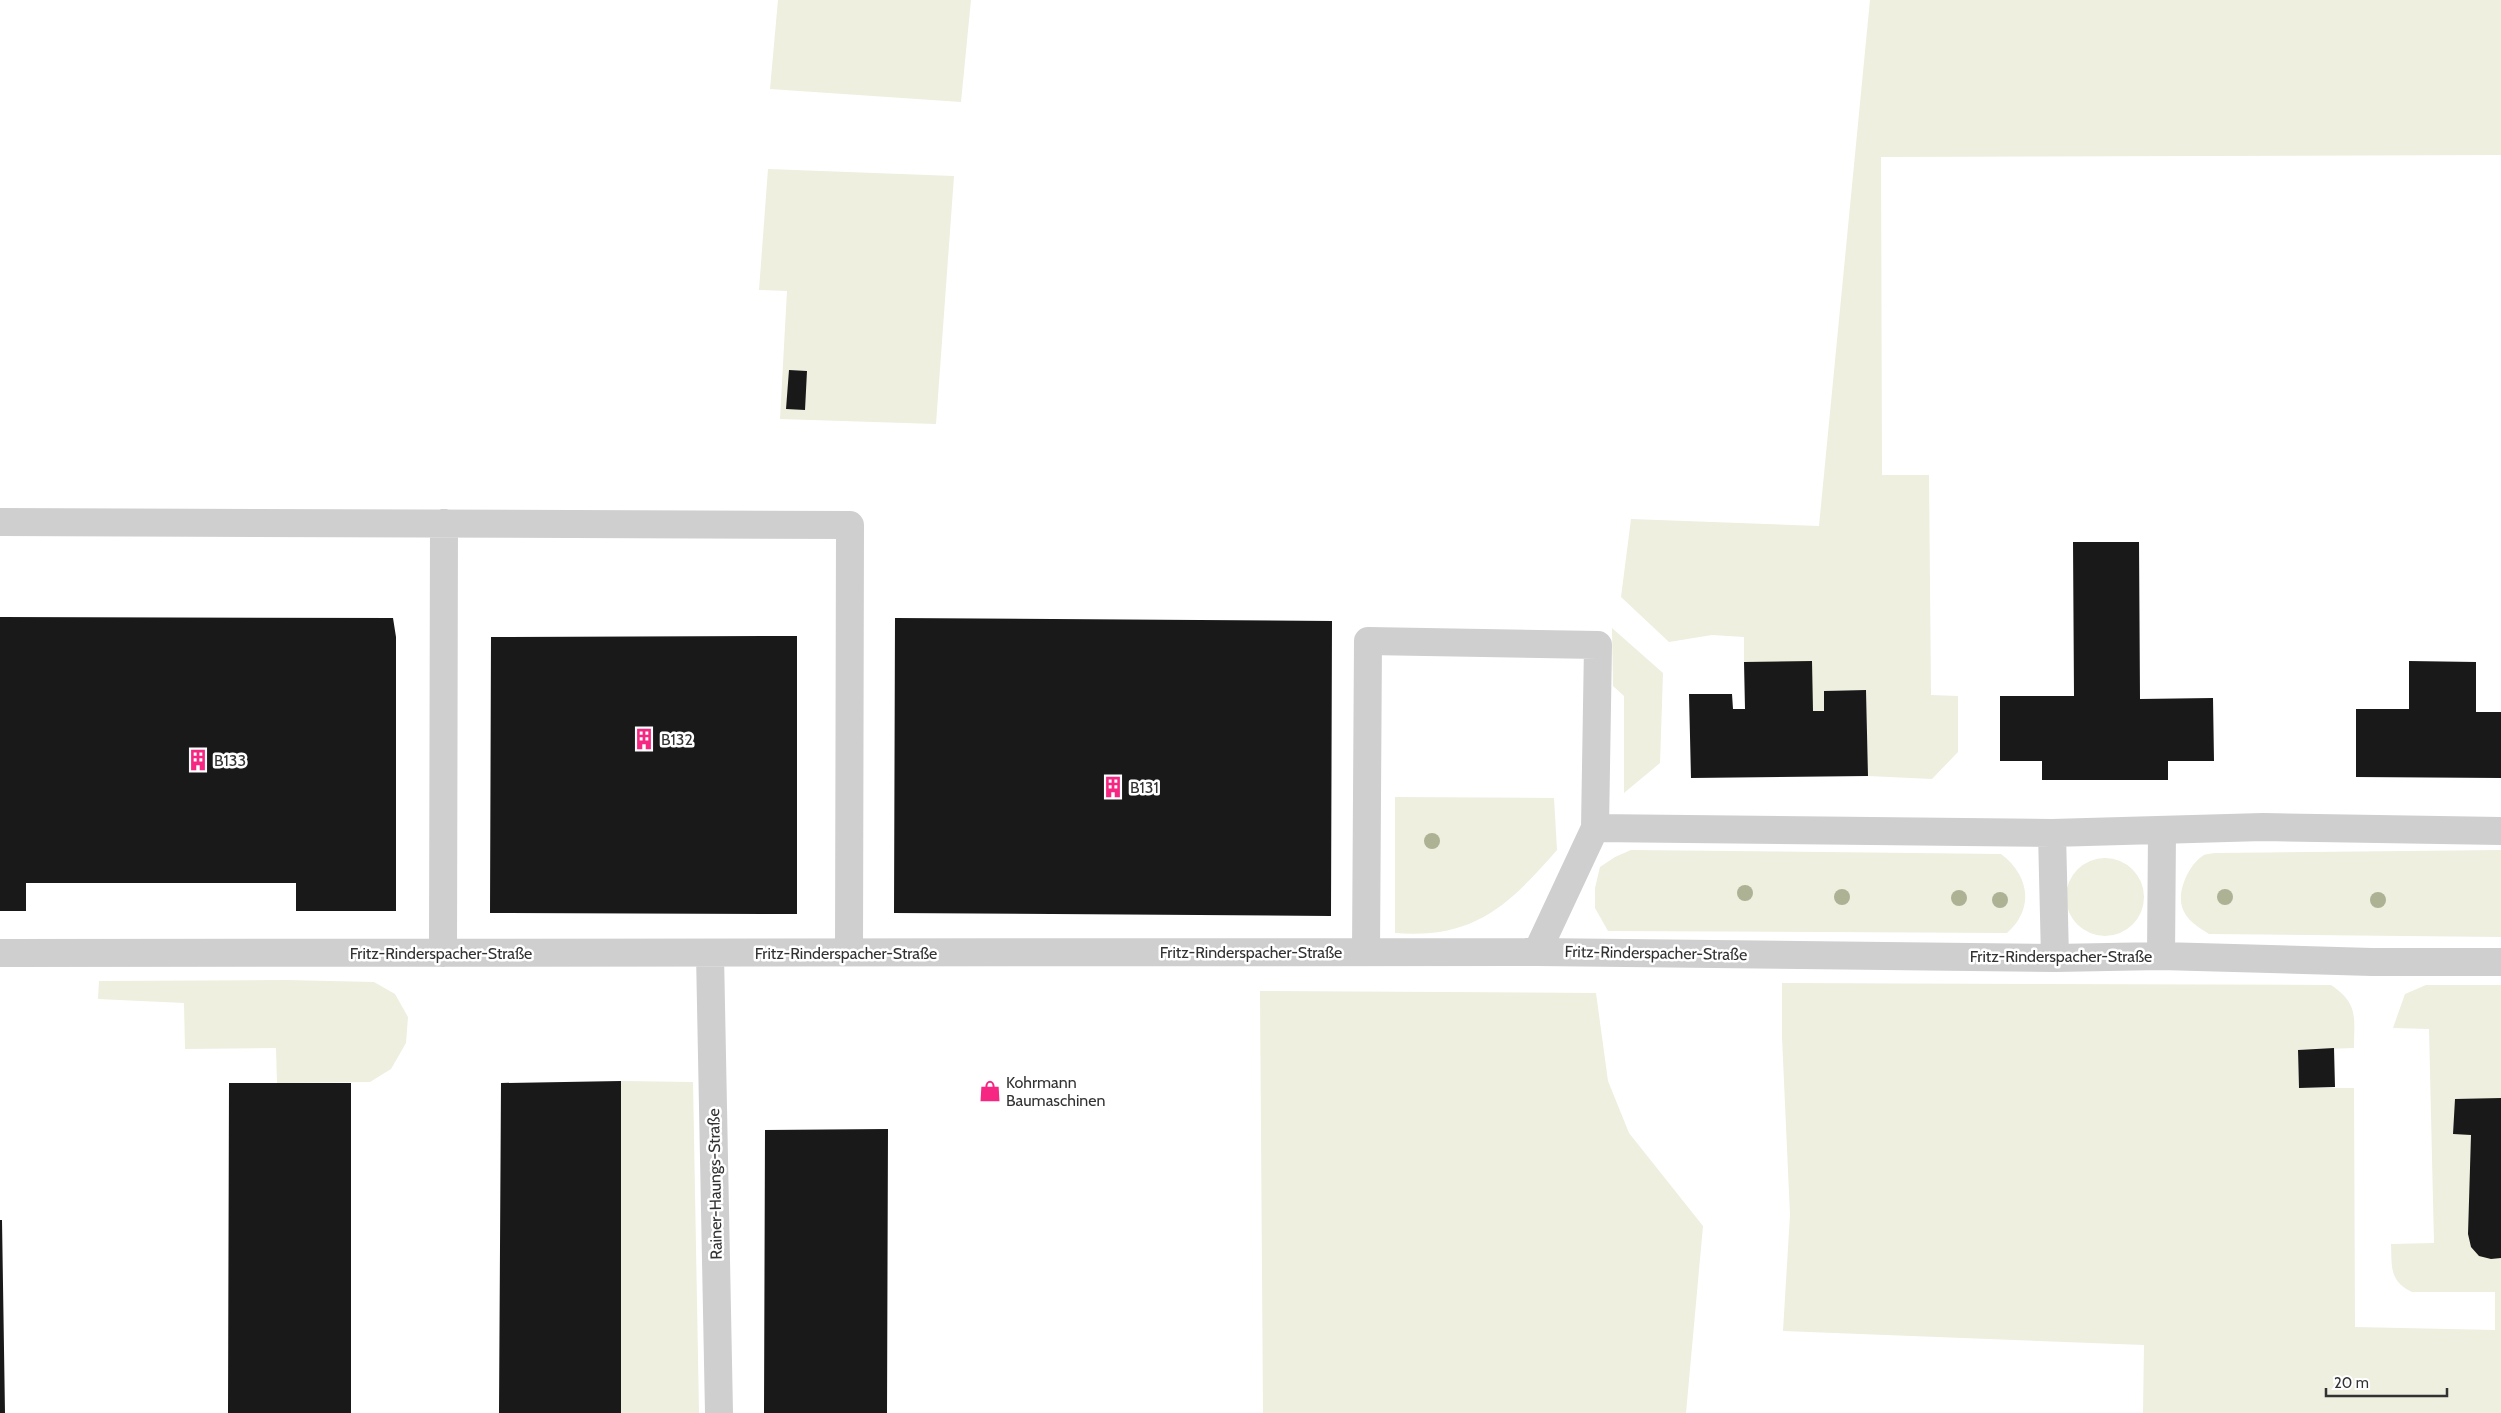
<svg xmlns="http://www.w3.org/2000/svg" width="2501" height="1413" viewBox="0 0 2501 1413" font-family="Cabin,sans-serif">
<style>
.green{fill:#eeefdf}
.building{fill:#191919}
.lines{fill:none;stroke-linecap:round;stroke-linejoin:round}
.minor{stroke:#cfcfcf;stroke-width:28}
.tree{fill:#acb293}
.labels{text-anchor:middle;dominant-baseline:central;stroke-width:5;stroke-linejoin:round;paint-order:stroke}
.poi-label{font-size:16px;fill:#323232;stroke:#fff;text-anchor:start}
.street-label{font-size:16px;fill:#323232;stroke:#fff}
</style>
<rect width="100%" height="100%" fill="#fff"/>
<path class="green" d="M778,0H971L961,102L770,89Z
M1870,0H2501V155L1881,157L1882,475H1929L1931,695L1958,696V752L1932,779L1868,776L1866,690L1824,691V711H1813L1744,662V637L1712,635L1669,642L1621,597L1631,519L1819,526Z
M768,169L954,176L936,424L780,419L787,291L759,290Z
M1612,628L1663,673L1660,763L1624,793V696L1613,686Z
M1395,797L1554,798L1557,850C1508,906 1474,939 1395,933Z
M1631,850L2001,854C2029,875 2035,908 2007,933L1608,931L1595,908V888L1600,867L1615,857Z
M2501,850V937L2209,934C2198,927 2186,920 2182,907C2177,890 2190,863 2204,855C2207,854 2213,853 2216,853Z
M2066 897a39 39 0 1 1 78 0a39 39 0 1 1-78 0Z
M286,980L374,982L395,994L408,1017L406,1043L391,1069L370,1082L277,1083L276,1048L185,1049L184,1003L98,999L99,981Z
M1782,983L2331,985C2359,1004 2354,1017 2354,1048L2298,1050L2299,1088H2354L2355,1327L2495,1330V1292H2412C2389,1281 2392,1267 2391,1244L2434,1243L2429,1029L2393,1028L2405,994L2426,985H2501V1413H2143L2144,1345L1783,1331L1790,1215L1782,1037Z
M1260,991L1596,993L1608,1081L1629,1133L1703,1226L1686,1413H1263Z
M621,1081L693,1082L699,1413H621Z"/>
<path class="building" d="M789,370L807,371L805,410L786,409Z
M2073,542H2139L2140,699L2213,698L2214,761H2168V780H2042V761H2000V696H2074Z
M0,617L393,618L396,637V911H296V883H26V911H0Z
M895,618L1332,621L1331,916L894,913Z
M797,636V914L490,913L491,637Z
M1812,661L1813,711H1824V691L1866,690L1868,776L1691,778L1689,694H1732L1733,709H1745L1744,662Z
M2409,661L2476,662V712H2501V778L2356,777V709H2409Z
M2334,1048L2335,1087L2299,1088L2298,1050Z
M621,1081V1413H499L501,1083Z
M229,1083H351V1413H228Z
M2501,1098V1258L2491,1259L2479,1256L2471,1247L2468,1234L2471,1135L2453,1134L2455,1099Z
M888,1129L887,1413H764L765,1130Z
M0,1220H2L5,1413H0Z"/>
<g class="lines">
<path class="minor" d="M0,522L850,525L849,952
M1595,828L2052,833
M1366,952L1368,641L1598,645L1595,828L1537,952
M0,953L1537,952L2055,958L2161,956L2372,962H2501
M443,953L444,523
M710,954L719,1413
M2161,956L2162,831
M2055,958L2052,833L2263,827L2501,831"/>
</g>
<g class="tree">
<circle cx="1432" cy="841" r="8"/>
<circle cx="1745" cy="893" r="8"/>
<circle cx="1842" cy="897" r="8"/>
<circle cx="2225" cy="897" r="8"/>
<circle cx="1959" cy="898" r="8"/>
<circle cx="2000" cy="900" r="8"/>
<circle cx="2378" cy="900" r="8"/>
</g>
<defs>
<g id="building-bare" transform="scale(1.725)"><path d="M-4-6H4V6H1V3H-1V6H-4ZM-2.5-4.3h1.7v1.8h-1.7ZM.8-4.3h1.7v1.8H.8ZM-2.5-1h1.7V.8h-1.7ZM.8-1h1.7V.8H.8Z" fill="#f62782" stroke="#fff" stroke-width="2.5" paint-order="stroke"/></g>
<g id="shop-bare" transform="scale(1.725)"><path d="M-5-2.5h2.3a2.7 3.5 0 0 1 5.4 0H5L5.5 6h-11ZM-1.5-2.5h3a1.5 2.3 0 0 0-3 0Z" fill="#f62782" stroke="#fff" stroke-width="2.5" paint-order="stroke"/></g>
</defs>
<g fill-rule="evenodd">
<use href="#building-bare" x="644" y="739"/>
<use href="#building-bare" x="198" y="760"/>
<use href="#building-bare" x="1113" y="787"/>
<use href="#shop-bare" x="990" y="1091"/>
</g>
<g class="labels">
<g class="poi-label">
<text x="661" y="739">B132</text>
<text x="214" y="760">B133</text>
<text x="1130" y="787">B131</text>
<text x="1006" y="1082">Kohrmann<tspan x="1006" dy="18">Baumaschinen</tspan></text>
</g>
<g class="street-label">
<text x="1251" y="952">Fritz-Rinderspacher-Straße</text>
<text x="441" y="953">Fritz-Rinderspacher-Straße</text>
<text x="846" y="953">Fritz-Rinderspacher-Straße</text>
<text transform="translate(1656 953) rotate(1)">Fritz-Rinderspacher-Straße</text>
<text x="2061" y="956">Fritz-Rinderspacher-Straße</text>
<text transform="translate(715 1184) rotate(-91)">Rainer-Haungs-Straße</text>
</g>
</g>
<path d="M2326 1388v8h121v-8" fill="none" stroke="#323232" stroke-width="2.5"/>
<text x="2334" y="1388" font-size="15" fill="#323232" stroke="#ffffff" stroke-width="4" paint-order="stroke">20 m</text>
</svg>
